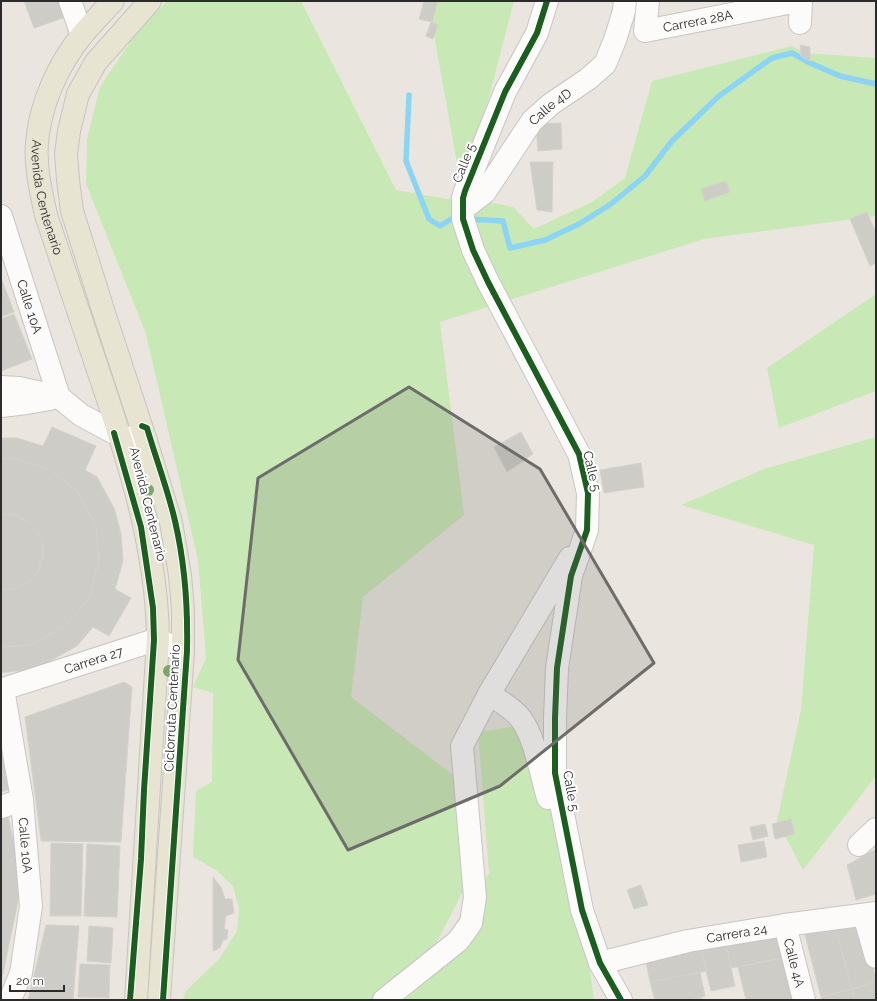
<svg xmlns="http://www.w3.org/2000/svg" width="877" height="1001" viewBox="0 0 877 1001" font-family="Raleway,sans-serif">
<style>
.green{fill:#c8e8b5}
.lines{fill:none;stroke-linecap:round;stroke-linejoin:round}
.stream{stroke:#8cd4f3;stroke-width:5.5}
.building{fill:#ceccc7;stroke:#d5d2cc}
.minor-casing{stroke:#c7c5c5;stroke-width:24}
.major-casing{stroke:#c5c4c1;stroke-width:24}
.minor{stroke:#fcfbfa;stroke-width:22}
.major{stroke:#e8e4d2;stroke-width:22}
.cycleway-casing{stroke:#fff;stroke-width:8}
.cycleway{stroke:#1b5e20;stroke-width:6}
.tree{fill:#7ca56e}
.marked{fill:#6e6c6a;fill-opacity:0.2;stroke:#6e6c6a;stroke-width:3;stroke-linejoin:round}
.labels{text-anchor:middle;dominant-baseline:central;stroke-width:4;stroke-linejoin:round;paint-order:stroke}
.street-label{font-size:13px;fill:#2b2b2b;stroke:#fff}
</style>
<rect width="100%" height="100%" fill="#eae6df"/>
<path class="green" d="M167,1H301L396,190L447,199L463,197L428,1H514L463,197L513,207L534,229L592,202L625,178L652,81L792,46L805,53L876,58V216L704,239L440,322L464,515L363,597L351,697L457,778L463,891L418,979L489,873L478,732L531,724L579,889L594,1000H183L185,992L219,959L237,931L239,909L233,886L216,870L193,857L196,791L212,782L213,693L193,687L206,658L198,560L146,334L86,184L87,139L100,87L137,32Z
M876,294V391L779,428L767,368Z
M876,437V776L803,870L777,821L801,710L814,545L681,505L764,469Z"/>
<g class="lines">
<path class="stream" d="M409,95L406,161L429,219L440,226L453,218L459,219
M468,219L503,221L510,248L545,240L579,224L611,204L645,176L672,141L719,96L772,58L792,53L810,63L840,76L876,84"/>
</g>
<path class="building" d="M24,1H62L69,16L34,28Z
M424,1H438L432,22L419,19Z
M431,22L438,25L433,39L426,36Z
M800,45L810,47V61L801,56Z
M561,123L562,149L538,151L536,124Z
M530,162H553L552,212L537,210Z
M726,181L730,192L705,201L701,189Z
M867,212L876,233V263L870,266L850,219Z
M1,278L14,312L1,317Z
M14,314L32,359L1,371V319Z
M52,427L96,446L85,470L97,477L114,508L121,533L123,561L115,589L131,598L109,636L93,627L77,646L37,668L1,673V438H17L43,446Z
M521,432L533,454L507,472L494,447Z
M12,458L49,469L77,491L96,526L99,560L89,599L66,625L32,645L1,647V590L16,588L30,581L39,570L43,555L42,541L39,533L29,522L16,515L1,514V459Z
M641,463L644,487L604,493L600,470Z
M124,682L132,687L121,842L41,841L25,717Z
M1,753L10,789L1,792Z
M8,816L22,882L1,983V818Z
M791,819L795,834L775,839L772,824Z
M765,824L768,836L753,840L750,827Z
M764,841L767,857L741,862L738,845Z
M51,843L83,844L81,916H50Z
M87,844L120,846L117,917L84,916Z
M876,849V894L856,900L847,865Z
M213,877L221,887L225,899H232L234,913L226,916L224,929L228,930L227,939L223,940L220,948L213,951Z
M641,885L648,905L634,909L627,890Z
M858,921L876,978V982L852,989L835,927Z
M46,925L79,926L73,1000H28Z
M89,926L113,928L111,963L87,961Z
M835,927L852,989L821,997L804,931Z
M779,937L782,958L731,968L726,945Z
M699,944L707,971L650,982L645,956Z
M726,945L735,986L711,991L701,951Z
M782,958L792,1000H746L738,967Z
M80,964L110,965L109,998L78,997Z
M700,972L705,996L690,1000H655L650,982Z
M876,982V1000H855L852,989Z
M852,989L855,1000H822L821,997Z
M701,997L702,1000H690Z"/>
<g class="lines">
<g class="minor-casing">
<g id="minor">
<path d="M70,1L82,35"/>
<path d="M547,1L537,33L505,92L465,191L463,198V219L473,250L488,282L579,454L588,493L587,530L571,576L557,668L555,718V773L582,910L600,963L621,1000"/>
<path id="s1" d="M648,1L645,31L798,1"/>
<path d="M800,23L801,1"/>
<path id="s2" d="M463,209L485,192L532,121L551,104L588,79L605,64L615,40L624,11L625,1"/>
<path id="s3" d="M1,216L59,397"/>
<path d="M1,387L19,388L59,397L81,415L120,436L146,441"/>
<path d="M1,406L27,403L50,399"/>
<path id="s4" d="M1,689H3L158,639L183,652"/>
<path id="s5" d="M3,689L22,800L31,906L21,973L10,1000"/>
<path d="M489,694C499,701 513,708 521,719C535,738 541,774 548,798"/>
<path d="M1,807L22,800"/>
<path d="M859,845L876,829"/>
<path d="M864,915L876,957"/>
<path id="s6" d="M785,925L804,1000"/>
<path id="s7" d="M600,963L688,941L785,925L876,913"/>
<path d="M384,1000L458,941L471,923L475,897L462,746L489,694L570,558"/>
</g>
</g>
<g class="major-casing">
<g id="major">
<path id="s8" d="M113,1C103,12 92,23 82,35C58,65 40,104 37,143C35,167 41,192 46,215C65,271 83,326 102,382C130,465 157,550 158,639L136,1000"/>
<path d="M150,1L96,62L78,94L69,131L66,154L68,180L72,211L104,313L146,441L171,522L180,575L183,610V652L159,1000"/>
</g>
</g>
<use href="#minor" class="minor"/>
<use href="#major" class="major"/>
<g class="cycleway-casing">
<path id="cycleway" d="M547,1L537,33L505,92L465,191L463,198V219L473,250L488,282L579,454L588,493L587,530L571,576L557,668L555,718V773L582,910L600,963L621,1000
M142,426L147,428C156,459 168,490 175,521C185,564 188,608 187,651L163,1000
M114,433L141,527L153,608L154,640L144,790L141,859L130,1000"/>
</g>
<use href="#cycleway" class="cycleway"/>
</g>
<g class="tree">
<circle cx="148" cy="490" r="6"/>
<circle cx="169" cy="671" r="6"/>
</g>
<path class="marked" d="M409,387L540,469L654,663L500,786L348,850L238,660L258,478Z"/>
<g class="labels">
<g class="street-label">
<text stroke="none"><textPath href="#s1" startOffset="84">Carrera 28A</textPath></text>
<text stroke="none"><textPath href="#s2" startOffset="136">Calle 4D</textPath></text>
<text transform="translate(464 163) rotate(-68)">Calle 5</text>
<text stroke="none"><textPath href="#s8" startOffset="220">Avenida Centenario</textPath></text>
<text stroke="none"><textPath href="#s3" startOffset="95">Calle 10A</textPath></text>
<text transform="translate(592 471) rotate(77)">Calle 5</text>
<text transform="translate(148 504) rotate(76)">Avenida Centenario</text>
<text stroke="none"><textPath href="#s4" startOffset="97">Carrera 27</textPath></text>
<text transform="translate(172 708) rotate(-87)">Ciclorruta Centenario</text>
<text transform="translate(571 791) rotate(80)">Calle 5</text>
<text stroke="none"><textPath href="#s5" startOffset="158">Calle 10A</textPath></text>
<text stroke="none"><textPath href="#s7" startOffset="140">Carrera 24</textPath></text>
<text stroke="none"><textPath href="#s6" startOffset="39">Calle 4A</textPath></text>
</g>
</g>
<rect width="877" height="1001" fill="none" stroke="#2b2b2b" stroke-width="4"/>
<path d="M10 985v6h54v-6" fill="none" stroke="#2b2b2b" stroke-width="2"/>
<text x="16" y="985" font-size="12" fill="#2b2b2b" stroke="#ffffff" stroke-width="3" paint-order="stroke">20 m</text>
</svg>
